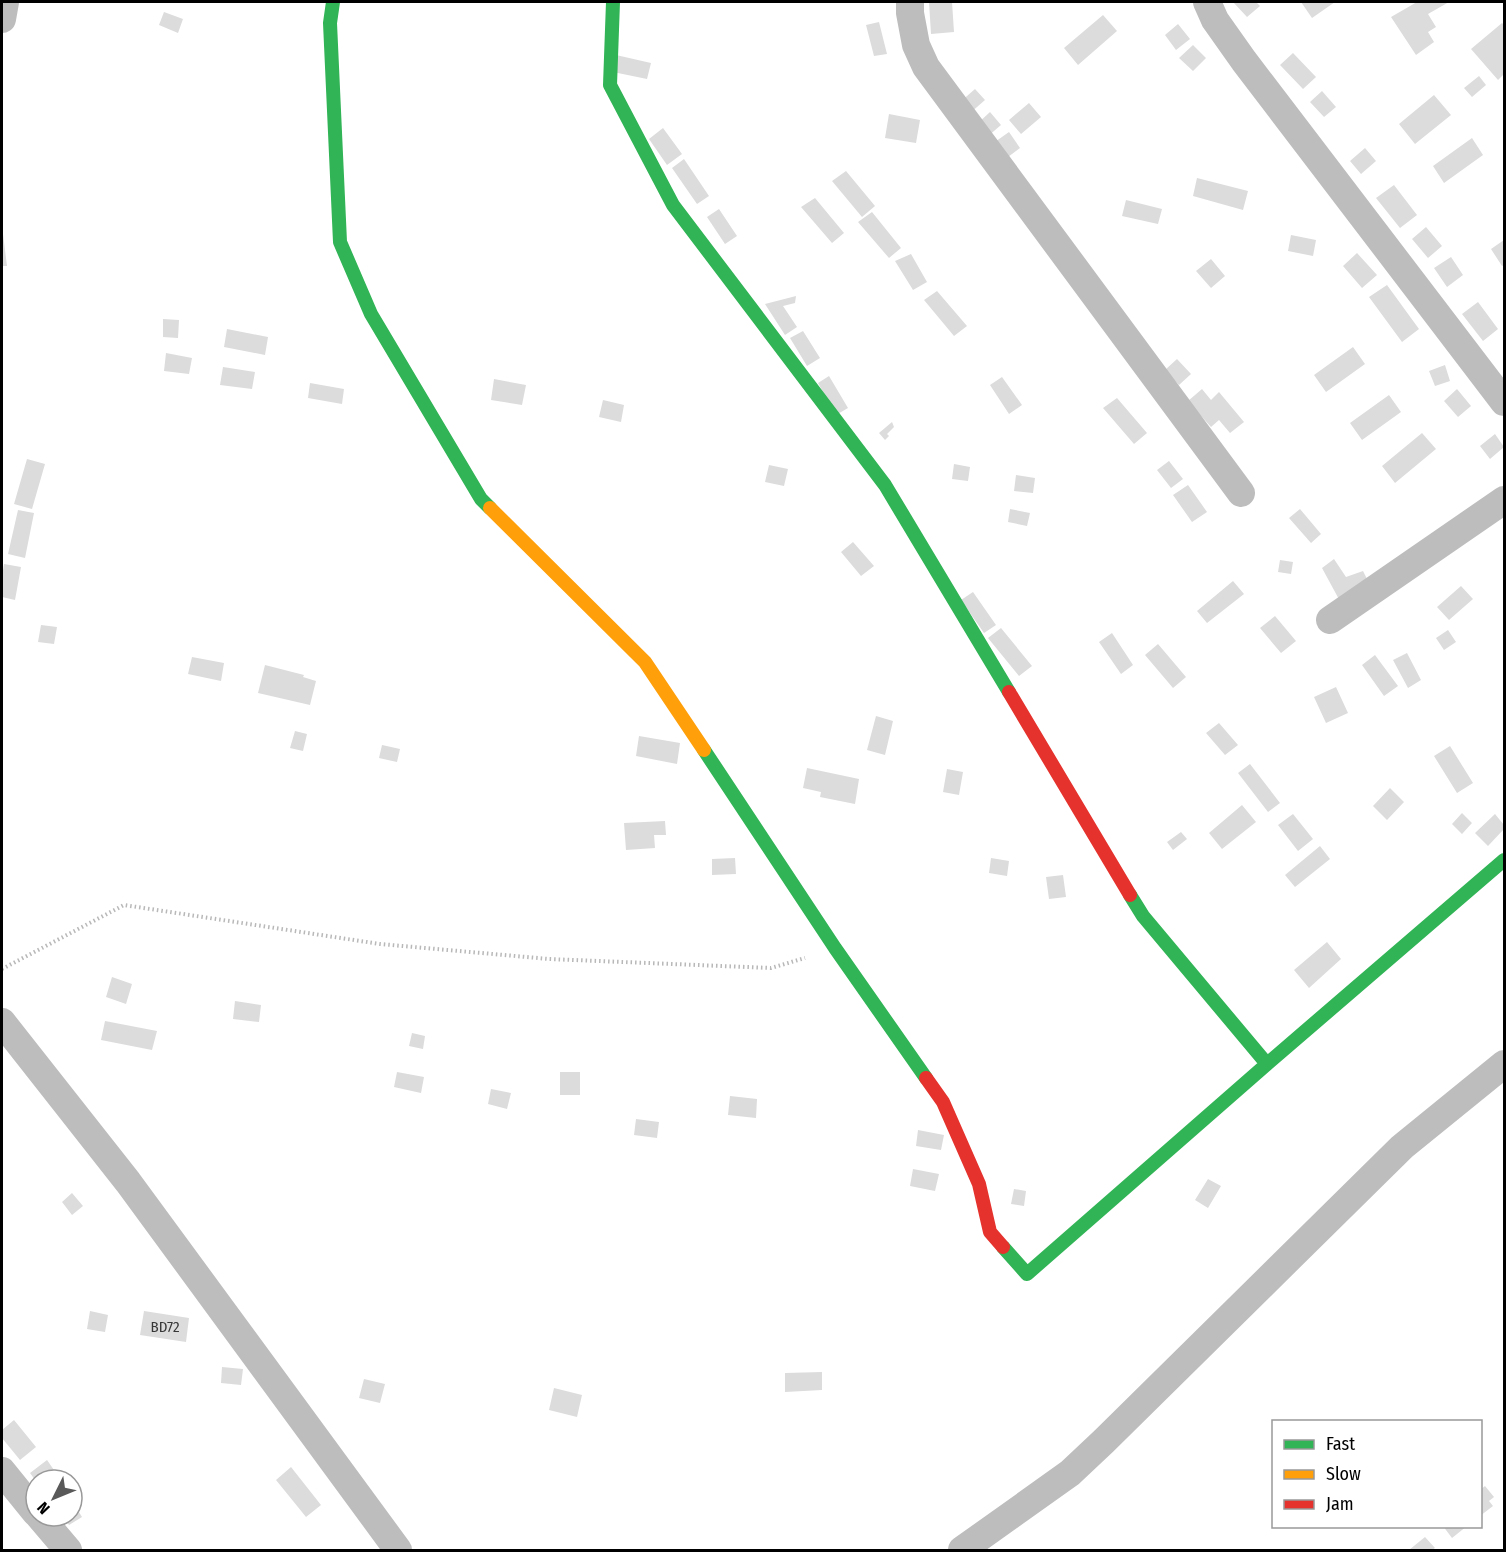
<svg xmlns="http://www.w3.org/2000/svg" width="1506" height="1552" viewBox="0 0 1506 1552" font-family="'Fira Sans Condensed',sans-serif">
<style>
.building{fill:#dcdcdc}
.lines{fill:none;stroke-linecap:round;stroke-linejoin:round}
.path{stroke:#b8b8b8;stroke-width:4;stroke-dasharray:1.5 3;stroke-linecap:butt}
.street{stroke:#bdbdbd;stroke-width:28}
.fast{stroke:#30b455;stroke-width:14}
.slow{stroke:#ff9f0a;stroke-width:14}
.jam{stroke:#e5322d;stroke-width:14}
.labels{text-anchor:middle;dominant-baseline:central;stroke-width:6;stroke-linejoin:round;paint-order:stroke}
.number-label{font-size:15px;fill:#373737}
</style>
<rect width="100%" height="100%" fill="#fff"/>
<path class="building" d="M929,2H952L954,32L931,34Z
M1233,2H1256L1260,6L1247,17Z
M1301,2H1335L1312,18Z
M1417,2H1449L1428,14L1436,27L1428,32L1434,42L1416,55L1391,17Z
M164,12L183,19L178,33L159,25Z
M1103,15L1117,31L1078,65L1064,48Z
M879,22L887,54L874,56L866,25Z
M1502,23L1504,25V74L1498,80L1471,49Z
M1178,24L1190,39L1176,50L1165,35Z
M1193,45L1206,58L1193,71L1179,58Z
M1293,53L1316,77L1303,89L1280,65Z
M616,55L651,63L647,79L613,72Z
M1479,76L1486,85L1472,97L1464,88Z
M975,89L985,100L969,114L959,103Z
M1322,91L1336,107L1324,117L1310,102Z
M1434,95L1451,115L1415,144L1399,124Z
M1029,103L1041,117L1021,134L1009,120Z
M990,112L1001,125L987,137L977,124Z
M889,114L920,120L916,143L885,138Z
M663,128L682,154L667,165L649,139Z
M1009,132L1020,148L1004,160L992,144Z
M1472,138L1483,155L1444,183L1433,166Z
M1365,148L1376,161L1361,174L1350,161Z
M684,159L709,196L697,204L672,168Z
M846,171L875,206L862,217L832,181Z
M1197,178L1248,191L1243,210L1193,196Z
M1394,185L1417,215L1400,228L1376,198Z
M815,198L844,233L832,243L801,207Z
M1126,200L1162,209L1158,224L1122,216Z
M719,209L737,236L725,244L707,217Z
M872,212L901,248L889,258L858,222Z
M1426,227L1442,246L1428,258L1412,239Z
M2,234H3L7,266H2Z
M1291,235L1316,240L1313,256L1288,251Z
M1504,240V265L1502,266L1491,249Z
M1357,253L1377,275L1362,288L1343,266Z
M911,254L927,282L913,290L895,261Z
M1451,257L1463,275L1447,287L1434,268Z
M1211,259L1225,276L1211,288L1196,271Z
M1387,285L1419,329L1402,342L1369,297Z
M937,291L967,326L954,336L924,300Z
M796,296L795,303L783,306L797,327L785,335L765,304Z
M1478,302L1498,329L1483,341L1462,314Z
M163,319L179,320L178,338L163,337Z
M227,329L268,337L265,355L224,347Z
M803,331L820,358L807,366L790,338Z
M1353,347L1365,364L1326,392L1314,375Z
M166,353L192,358L189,374L164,371Z
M1177,359L1191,374L1179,385L1165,370Z
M1445,365L1450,381L1435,386L1429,371Z
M223,367L255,372L252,389L220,385Z
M829,376L848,408L836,415L818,383Z
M1002,377L1022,405L1009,414L990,385Z
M494,379L526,385L522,405L491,400Z
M310,383L344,389L342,404L308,398Z
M1202,389L1211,400L1219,392L1244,422L1230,433L1219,420L1211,427L1188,401Z
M1457,389L1471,406L1458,417L1444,401Z
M1389,395L1401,412L1362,440L1350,423Z
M1117,398L1147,433L1134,444L1103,408Z
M603,400L624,405L621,422L599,417Z
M892,422L894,427L887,434L889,436L885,440L879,433Z
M1422,433L1436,449L1395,483L1382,466Z
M1495,434L1504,447L1490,459L1480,446Z
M27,459L45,464L32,509L14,504Z
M1169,461L1183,479L1171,488L1157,470Z
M954,464L970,467L968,481L952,479Z
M769,465L788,469L784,486L765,482Z
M1016,475L1035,478L1033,493L1014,491Z
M1188,485L1207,512L1192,522L1173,495Z
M1010,509L1030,513L1027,526L1008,522Z
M1300,509L1321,534L1311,543L1289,518Z
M18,510L34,513L25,558L8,554Z
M853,542L874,566L861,576L841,552Z
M1334,559L1346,577L1363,571L1371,587L1341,603L1322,568Z
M1280,560L1293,562L1291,574L1278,572Z
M4,564L21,567L15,600L2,597V576Z
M1233,581L1244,594L1207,623L1197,611Z
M1461,586L1473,599L1449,620L1437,607Z
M973,592L996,625L984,633L961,600Z
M1275,616L1296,641L1281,653L1260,628Z
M41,625L57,627L54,644L38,642Z
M1001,628L1032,666L1019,676L988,638Z
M1448,630L1456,642L1444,650L1436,638Z
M1112,633L1133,665L1121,674L1099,642Z
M1158,644L1186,677L1173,688L1145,655Z
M1407,653L1421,680L1408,688L1393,660Z
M1375,655L1398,686L1384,696L1362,665Z
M192,657L224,663L221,681L188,674Z
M265,665L304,675L303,677L316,681L310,705L258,693Z
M1336,687L1348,713L1326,723L1314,697Z
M876,716L893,721L885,755L867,750Z
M1219,723L1238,745L1225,755L1206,733Z
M295,731L307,734L303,751L290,748Z
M639,736L680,743L677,764L636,756Z
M382,745L400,749L397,762L379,758Z
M1450,746L1473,783L1457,793L1434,756Z
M1250,764L1280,803L1268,812L1238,773Z
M807,768L859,779L855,804L820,797L821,792L803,788Z
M947,769L963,772L959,795L943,792Z
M1390,788L1404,802L1387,820L1373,806Z
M1242,805L1256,822L1222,849L1209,833Z
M1462,813L1472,823L1462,834L1452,824Z
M1293,814L1313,839L1298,851L1278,825Z
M1495,814L1504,825V829L1488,846L1475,833Z
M665,821L666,835H654L655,848L626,850L624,823Z
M1181,832L1187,839L1173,850L1167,842Z
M1320,846L1330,859L1295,887L1285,875Z
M735,858L736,874L712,875V859Z
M991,858L1009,861L1007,876L989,873Z
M1063,875L1066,897L1049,899L1046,877Z
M1327,942L1341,959L1309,988L1294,970Z
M112,977L132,984L126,1004L106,997Z
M235,1001L261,1005L259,1022L233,1019Z
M105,1021L157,1031L152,1050L101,1040Z
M412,1033L425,1036L423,1049L409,1046Z
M397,1072L424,1077L421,1093L394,1087Z
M560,1072H580V1095H560Z
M491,1089L511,1093L507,1109L488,1104Z
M730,1096L757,1099L756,1118L728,1115Z
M636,1119L659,1122L657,1138L634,1135Z
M918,1130L944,1135L941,1150L916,1146Z
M913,1169L939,1174L935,1191L910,1186Z
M1208,1179L1221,1186L1208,1208L1195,1200Z
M1014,1189L1026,1191L1024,1206L1011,1204Z
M72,1193L83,1206L72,1215L62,1202Z
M90,1311L108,1315L105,1332L87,1329Z
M144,1311L189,1318L186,1342L140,1335Z
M222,1367L243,1369L241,1385L221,1383Z
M822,1372V1390L785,1392V1373Z
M364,1379L385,1384L380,1403L359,1398Z
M554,1388L582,1395L577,1417L549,1410Z
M14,1420L36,1447L20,1460L2,1438V1430Z
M47,1460L61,1480H35L30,1473Z
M291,1467L321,1505L306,1517L276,1480Z
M1485,1486L1494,1497L1489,1501L1493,1506L1480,1516V1490Z
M74,1504L82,1517L69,1525L63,1516H72V1505Z
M1443,1526H1467L1452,1538Z
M1425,1537L1435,1548L1432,1550H1409Z"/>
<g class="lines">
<path class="path" d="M2,969L124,905L380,944L549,959L771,968L805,958"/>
<path class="street" d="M910,2V13L916,45L926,67L1241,493
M1207,2L1215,20L1244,61L1504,402
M2,19L5,2
M1330,620L1504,500
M2,1022L128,1182L398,1550
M2,1471L36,1513
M39,1516L68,1550
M962,1550L1070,1473L1104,1441L1402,1147L1504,1064"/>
<path class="fast" d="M333,2L330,23L340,242L371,314L481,499L490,508
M613,2L610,85L673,205L885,485L1009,692
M704,750L835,948L926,1078
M1130,895L1143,916L1267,1064L1504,860
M1003,1247L1027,1274L1267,1064"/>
<path class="slow" d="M490,508L645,662L704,750"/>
<path class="jam" d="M1009,692L1130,895
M926,1078L943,1102L979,1184L990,1232L1003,1247"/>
</g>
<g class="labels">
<g class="number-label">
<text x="165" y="1327">BD72</text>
</g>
</g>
<rect width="1506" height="1552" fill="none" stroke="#000000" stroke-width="6"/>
<rect x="1272" y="1420" width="210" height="108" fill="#ffffff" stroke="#999999" stroke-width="1.5"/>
<rect x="1284" y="1440" width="30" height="9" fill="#30b455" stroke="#999999" stroke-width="1.5"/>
<text x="1326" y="1450" font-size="18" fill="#000000">Fast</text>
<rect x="1284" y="1470" width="30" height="9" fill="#ff9f0a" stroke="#999999" stroke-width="1.5"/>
<text x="1326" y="1480" font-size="18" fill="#000000">Slow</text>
<rect x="1284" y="1500" width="30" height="9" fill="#e5322d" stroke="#999999" stroke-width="1.5"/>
<text x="1326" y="1510" font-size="18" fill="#000000">Jam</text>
<g transform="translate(54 1498) rotate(227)"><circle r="28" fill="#ffffff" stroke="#999999" stroke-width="1.5"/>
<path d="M0-4.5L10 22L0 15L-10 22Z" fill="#595959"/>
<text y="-9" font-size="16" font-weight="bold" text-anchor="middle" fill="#000000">N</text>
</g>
</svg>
